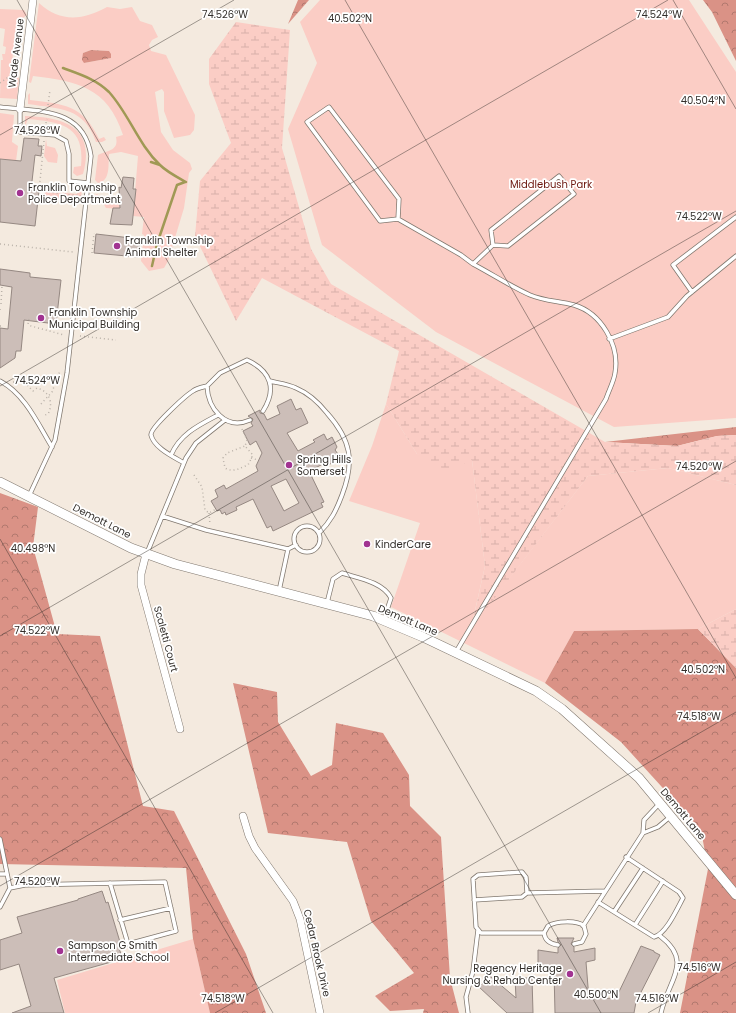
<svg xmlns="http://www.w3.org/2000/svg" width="736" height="1013" viewBox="0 0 736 1013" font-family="Poppins,sans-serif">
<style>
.green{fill:#fbcdc5;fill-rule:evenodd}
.forest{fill:url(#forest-crowns)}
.wetland{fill:url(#wetland-marsh)}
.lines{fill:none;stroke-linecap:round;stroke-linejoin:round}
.stream{stroke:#a09955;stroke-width:2.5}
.building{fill:#ccbeb8;stroke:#958882;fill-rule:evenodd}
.service-casing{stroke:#81786f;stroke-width:5}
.minor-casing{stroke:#81786f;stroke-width:8}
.tertiary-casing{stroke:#81786f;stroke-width:10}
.path{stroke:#bab2a9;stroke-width:1.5;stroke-dasharray:1 3;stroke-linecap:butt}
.service{stroke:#fff;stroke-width:3.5}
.minor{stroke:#fff;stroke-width:7}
.tertiary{stroke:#fff;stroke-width:9}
.ticks{fill:none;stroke:#332f2b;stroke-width:1;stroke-opacity:0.45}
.poi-dot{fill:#a13391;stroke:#fff;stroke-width:1.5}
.labels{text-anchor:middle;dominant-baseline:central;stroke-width:3.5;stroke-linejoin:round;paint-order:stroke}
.street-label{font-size:10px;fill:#332f2b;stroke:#fff}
.park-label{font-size:10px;fill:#6c160e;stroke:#fff}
.poi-label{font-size:10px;fill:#332f2b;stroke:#fff;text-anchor:start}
.ticks-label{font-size:10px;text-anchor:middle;fill:#332f2b;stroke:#fff;stroke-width:3.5;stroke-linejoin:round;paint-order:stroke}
</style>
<defs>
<pattern id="forest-crowns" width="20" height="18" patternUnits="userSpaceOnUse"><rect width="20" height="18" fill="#da9286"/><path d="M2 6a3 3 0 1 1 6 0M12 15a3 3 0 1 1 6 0" fill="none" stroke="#b1786e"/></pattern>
<pattern id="wetland-marsh" width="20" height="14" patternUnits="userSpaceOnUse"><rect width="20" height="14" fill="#fbcdc5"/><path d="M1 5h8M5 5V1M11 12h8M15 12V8" fill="none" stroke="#d8b0a9"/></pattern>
</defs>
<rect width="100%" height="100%" fill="#f4eadf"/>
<path class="green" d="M320,0H689L736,72V418L614,427L436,332L322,245L288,129L317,63L300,22Z
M39,3C60,23 84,20 107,7L120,9L132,7L140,21L152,25L158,37L152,40L149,45L151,51L166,55L195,115L194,130L190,135L174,138L164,111V92L162,89L155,92L161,132L173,150L190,163L192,169L189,173L184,208L168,261L164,268L149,271L141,261L144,235L142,234L144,217L133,216V210L106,208L103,203L94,202L93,196L97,194L105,201L134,204L138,156L121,152L109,154C108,164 111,181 98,183L95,180L98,155C108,150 119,151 116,137L123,135C108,87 76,81 33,76L31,83L29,82ZM91,50L109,51L111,58L84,63L83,53Z
M0,9L24,10L27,15L23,18H18L10,75L18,77L19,79L17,99L0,98L1,60H3L2,54H5L6,47L3,46L5,29L0,28Z
M30,93V100C64,104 83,105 99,139L104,137L106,140L102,142H96C84,107 60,109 28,104V95Z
M0,113L14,115L12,142L18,146L16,161L0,159Z
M25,116C64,117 96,127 83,174L77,176L73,173L74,167L81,166C85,126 62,122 28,119L25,126Z
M46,139L47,146L55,148L58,155L57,163L48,162L44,156Z
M79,186L82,189L81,199L77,201L44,198L45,191L77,194Z
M386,404L417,454L472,460L485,566L471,628L588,476L668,468L736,485V609L698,629L574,631L545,683L391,607L420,523L349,501L372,446Z
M193,939L210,1013H65L57,980Z"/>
<path class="forest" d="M298,0H309L288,24Z
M703,0H736V61L712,12Z
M91,50L109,51L111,54V58L84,63L82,60L83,53Z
M736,427V435L717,436L677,446L605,442Z
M0,493L38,507L33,547L57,634L100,636L143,806L174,811L246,954L266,1013H210L193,939L186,868L0,864Z
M698,629L736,668V1013H680L708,869L701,830L621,742L545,683L574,631Z
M233,683L277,692L278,722L311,776L332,765L336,723L383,733L409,775L410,806L441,837L450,978L459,1013H423L424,1009L390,1011L375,996L414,973L371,921L347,842L268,833Z"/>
<path class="wetland" d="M236,22L290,30L282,148L311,249L331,284L605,442L677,446L717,436L736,435V485L668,468L588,476L471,629L485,566L472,460L447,471L417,454L386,404L399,351L262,278L236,321L195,236L200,181L231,143L209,84V59Z
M736,609V668L698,629Z"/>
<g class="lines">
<path class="stream" d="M63,68C79,74 96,79 109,92C129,114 138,144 160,165C167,172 177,177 186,182
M151,162L160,165
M152,266L157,244L177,185L185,182"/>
</g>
<path class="building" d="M24,138L39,139L38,146H42L41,156L35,155L31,190L39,191L35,226L0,222V159L21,161Z
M123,177L134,178L133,189H136L132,225L110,224L113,208H120L119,187L121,188Z
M96,234L140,239L138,257L94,253Z
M0,269L30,273V277L61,280L56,324L24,320L21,351H16L15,358L0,368V328L8,329L12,287L0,285Z
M291,399L296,410L301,408L308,423L287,433L298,451L315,442L313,440L324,434L327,440L332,437L337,447L335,450L338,454L335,456L338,460L328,465L325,463L309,471L324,502L321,503L323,507L273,531L271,526L267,528L253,499L236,507L237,510L226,515L225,512L222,514L220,510L217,511L211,501L218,497L215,490L224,485L226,489L258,471L256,466L262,453L256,441L250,445L243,431L253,426L251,423L253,419L248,416L260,410V413L264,414L267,420L280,414L277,406ZM286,479L299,503L284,511L271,486Z
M102,891L106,903L108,902L120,942L118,943L122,959L54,978L64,1013H12L31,1006L19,964L0,970V940L22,933L17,917L78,900V899Z
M557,938H574L571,944L574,947V952L595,948V960L586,962L589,999L616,998L641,946L654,951V952L660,955L636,1002L634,1013H555L554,971L538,972V950L558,953V948L561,945L558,942Z
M490,976L516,998L515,978H532L533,1013H507L479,987Z"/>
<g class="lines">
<g class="service-casing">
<path id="service" d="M0,107C39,112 84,107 91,156L67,373L55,440L29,496
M20,109V132L55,135L66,141L69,154V181L88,183
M398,219L380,221L307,122L329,107L399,199L398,219L461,255L473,264
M692,292L673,265L736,217
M609,339L668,317L687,296L736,256
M0,381C25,394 38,424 52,447
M270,381C278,383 288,384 296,388C308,393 319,403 327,413C351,440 355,461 342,495C336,511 331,521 319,533
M250,420C225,431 208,408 207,386L220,373L247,360C271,371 277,389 263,411
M171,455C180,434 199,425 218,415
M184,463C174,457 154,448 151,435C150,428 185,396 193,391C197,388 203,387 207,386
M162,516L206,530L288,549L296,545
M294 539a13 13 0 1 1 26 0a13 13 0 1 1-26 0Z
M147,553L186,458L196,443L225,420
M279,591L288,549
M327,603L333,579L342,573C358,578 383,582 391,598L384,619
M456,652L606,399C609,390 614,381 615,373C620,345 601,313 574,305C559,301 544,301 530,295C510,286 492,274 473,264L493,245L508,246L574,194L559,176L491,230L493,245
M643,833L658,827L671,816
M0,839L10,888L0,907
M0,874H7
M10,888L25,885L165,882L176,931L128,944L110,883
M474,900L522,897L527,893
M598,902L654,937C666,934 677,909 683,898L679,892L626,857
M614,912L643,868
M120,920L171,908
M635,925L663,881
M583,926L643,833L644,820L659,804
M544,933H481L476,927L473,879L478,875L522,872L526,877L527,893L605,891
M660,936C694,962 668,980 661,1013
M558,945C550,944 545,941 544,933L548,926C556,921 577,920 584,926L586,934L582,942L574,944
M468,1013L466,997L473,971L478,930"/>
</g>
<g class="minor-casing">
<path id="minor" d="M20,109L33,0
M146,554L141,574V585L180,729
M243,816L249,836L255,848L293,901L300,919L320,1013"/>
</g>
<g class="tertiary-casing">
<path id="tertiary" d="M0,482L131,548L175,564L373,616L423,637L536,691L562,709L639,778L736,895"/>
</g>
<path class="path" d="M0,83L10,76
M48,105L50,90
M45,127L47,119
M44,141L39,191L81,196
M0,244L73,252
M92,253L94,233
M1,304L2,286
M0,310V308
M29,319L28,324L31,326L64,335
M0,326H4
M80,336L116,340
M13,382L23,381L33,391L37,388C49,391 54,403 48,414L45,415
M41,404L52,392L60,371
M242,429L247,440L245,446L253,455L248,465C240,468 233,473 225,468L223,458L227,453L245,446
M251,458L258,460
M194,475L202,487L205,510L209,513L216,509
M209,513L210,525"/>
<use href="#service" class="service"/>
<use href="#minor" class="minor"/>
<use href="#tertiary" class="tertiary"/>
</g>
<path class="ticks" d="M17,0L601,1013M345,0L736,678M673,0L736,109M0,135L234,0M0,386L668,0M0,539L273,1013M0,636L736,211M0,886L736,461M215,1013L736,712M648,1013L736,962"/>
<g class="poi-dot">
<circle cx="20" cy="193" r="4"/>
<circle cx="117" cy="246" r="4"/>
<circle cx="41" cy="318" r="4"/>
<circle cx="289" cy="465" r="4"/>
<circle cx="367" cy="544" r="4"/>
<circle cx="60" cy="951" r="4"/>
<circle cx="570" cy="974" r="4"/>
</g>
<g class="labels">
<g class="street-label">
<text transform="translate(16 53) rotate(-83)">Wade Avenue</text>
<text transform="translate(102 521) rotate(27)">Demott Lane</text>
<text transform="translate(408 620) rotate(23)">Demott Lane</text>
<text transform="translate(166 639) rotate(75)">Scaletti Court</text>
<text transform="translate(683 814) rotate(50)">Demott Lane</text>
<text transform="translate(317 953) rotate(77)">Cedar Brook Drive</text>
</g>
<g class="park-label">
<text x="551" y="184">Middlebush Park</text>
</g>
<g class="poi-label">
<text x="28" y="187">Franklin Township<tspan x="28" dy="12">Police Department</tspan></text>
<text x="125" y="240">Franklin Township<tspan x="125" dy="12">Animal Shelter</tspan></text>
<text x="49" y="312">Franklin Township<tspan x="49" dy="12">Municipal Building</tspan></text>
<text x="297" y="459">Spring Hills<tspan x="297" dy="12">Somerset</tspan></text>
<text x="375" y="544">KinderCare</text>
<text x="68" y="945">Sampson G Smith<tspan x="68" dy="12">Intermediate School</tspan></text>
<text x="562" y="968" text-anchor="end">Regency Heritage<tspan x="562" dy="12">Nursing &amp; Rehab Center</tspan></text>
</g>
</g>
<g class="ticks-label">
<text x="225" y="18">74.526°W</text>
<text x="659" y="18">74.524°W</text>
<text x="350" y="22">40.502°N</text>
<text x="703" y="104">40.504°N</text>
<text x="37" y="134">74.526°W</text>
<text x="699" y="220">74.522°W</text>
<text x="37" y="384">74.524°W</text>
<text x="699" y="470">74.520°W</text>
<text x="33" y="552">40.498°N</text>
<text x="37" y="634">74.522°W</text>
<text x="703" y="673">40.502°N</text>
<text x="699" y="720">74.518°W</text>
<text x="37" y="885">74.520°W</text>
<text x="699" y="971">74.516°W</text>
<text x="596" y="998">40.500°N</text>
<text x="223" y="1002">74.518°W</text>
<text x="657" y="1002">74.516°W</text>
</g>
</svg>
